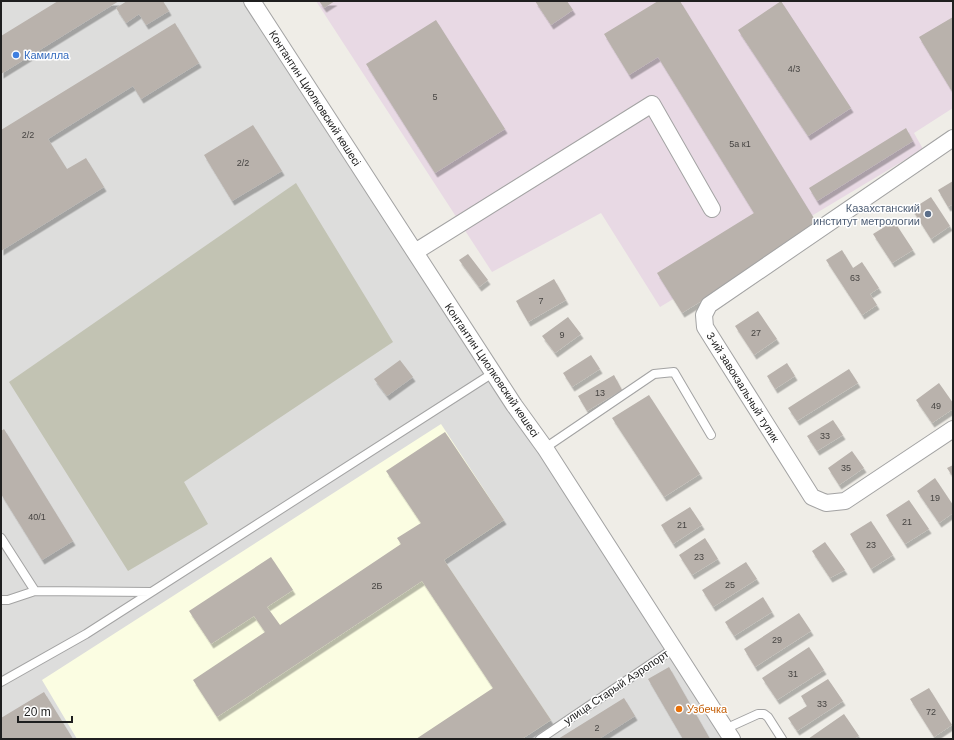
<svg xmlns="http://www.w3.org/2000/svg" width="954" height="740" viewBox="0 0 954 740" font-family="Helvetica,sans-serif">
<style>
.residential{fill:#dddddc}
.industrial{fill:#e8d9e4}
.education{fill:#fbfde2}
.construction{fill:#c2c3b3}
.building{fill:#b9b2ac;filter:url(#shadow)}
.lines{fill:none;stroke-linecap:round;stroke-linejoin:round}
.service-casing{stroke:#a3a3a3;stroke-width:10}
.minor-casing{stroke:#a3a3a3;stroke-width:18}
.service{stroke:#fff;stroke-width:8}
.minor{stroke:#fff;stroke-width:16}
.shop-dot{fill:#3f7fe0;stroke:#fff;stroke-width:1.5}
.service-dot{fill:#5c6f8a;stroke:#fff;stroke-width:1.5}
.food-dot{fill:#e8710a;stroke:#fff;stroke-width:1.5}
.labels{text-anchor:middle;dominant-baseline:central;stroke-width:3;stroke-linejoin:round;paint-order:stroke}
.number-label{font-size:9px;fill:#464442}
.shop-label{font-size:11px;fill:#366cbe;stroke:#fff;text-anchor:start}
.street-label{font-size:11px;fill:#1f1f1f;stroke:#fff}
.service-label{font-size:11px;fill:#4e5e75;stroke:#fff;text-anchor:end}
.food-label{font-size:11px;fill:#c56008;stroke:#fff;text-anchor:start}
</style>
<defs>
<filter id="shadow"><feDropShadow dx="2.5" dy="4.5" stdDeviation="0" flood-color="#0004"/></filter>
</defs>
<rect width="100%" height="100%" fill="#efede7"/>
<path class="residential" d="M1,1H252L732,739H1Z"/>
<path class="industrial" d="M316,1H953V108L914,133L923,149L660,307L601,213L492,272Z"/>
<path class="education" d="M441,424L504,520L444,560L551,720L522,739H77L42,680Z"/>
<path class="construction" d="M296,183L393,342L184,482L208,524L128,571L9,382Z"/>
<path class="building" d="M58,1H119L1,74V36Z
M127,1H163L169,11L146,25L139,14L126,23L116,8Z
M319,1H335L324,8Z
M535,1H567L573,10L551,25Z
M658,1H680L820,228L682,313L657,273L754,213L658,57L629,75L604,34Z
M781,1L851,108L808,136L738,30Z
M953,17V93L919,37Z
M436,20L505,129L435,173L366,64Z
M175,23L199,63L141,99L133,86L48,139L67,169L86,158L104,187L1,251V130Z
M253,125L282,171L232,201L204,155Z
M906,128L913,141L817,201L809,188Z
M953,181V204L948,207L938,190Z
M931,197L950,226L931,239L912,209Z
M894,221L913,250L892,263L873,234Z
M842,250L853,268L862,262L879,288L870,294L877,305L862,315L826,260Z
M468,254L488,280L479,287L459,260Z
M554,279L566,300L528,322L516,301Z
M758,311L777,339L754,355L735,326Z
M568,317L581,334L555,353L542,336Z
M591,355L600,369L572,387L563,373Z
M400,360L413,377L387,396L374,379Z
M787,363L795,376L775,389L767,376Z
M849,369L858,383L797,421L788,408Z
M614,375L622,390L587,411L578,396Z
M939,383L953,403V409L932,423L916,400Z
M649,395L700,474L664,497L612,418Z
M833,420L843,435L817,451L807,436Z
M4,429L73,541L42,560L1,494V431Z
M445,432L504,520L444,560L551,720L522,739H416L493,688L422,581L217,717L193,680L265,632L254,616L211,644L189,611L271,557L293,590L267,607L280,625L401,544L397,538L421,523L386,471Z
M852,451L864,468L839,485L828,468Z
M953,465V477L947,468Z
M935,478L953,505V513L939,523L917,491Z
M909,500L929,529L905,544L886,515Z
M690,507L702,525L673,544L661,525Z
M871,521L893,555L871,569L850,534Z
M705,538L718,559L692,575L679,555Z
M825,542L845,570L830,578L812,551Z
M746,562L757,579L713,607L702,590Z
M763,597L772,612L734,636L725,622Z
M799,613L811,631L755,667L744,649Z
M809,647L824,670L777,700L762,678Z
M669,667L710,739H683L648,679Z
M828,679L843,701L797,731L788,718L807,706L801,696Z
M929,688L952,725L934,737L910,699Z
M44,692L73,739H1V718Z
M624,698L635,716L599,739H558Z
M844,714L859,736L854,739H808Z"/>
<g class="lines">
<g class="service-casing">
<path id="service" d="M545,448L654,374L674,372L711,435
M1,538L35,591
M1,600H8L35,591L151,592
M1,682L86,634L493,373
M725,729L758,714H764L768,717L782,739
M540,739L673,649"/>
</g>
<g class="minor-casing">
<path id="minor" d="M252,1L514,405L545,448L732,739
M953,138L709,305L704,315L705,327L812,497L826,503L845,501L953,429
M415,252L652,104L712,209"/>
</g>
<use href="#service" class="service"/>
<use href="#minor" class="minor"/>
</g>
<circle class="shop-dot" cx="16" cy="55" r="4"/>
<circle class="service-dot" cx="928" cy="214" r="4"/>
<circle class="food-dot" cx="679" cy="709" r="4"/>
<g class="labels">
<g class="number-label">
<text x="794" y="69">4/3</text>
<text x="435" y="97">5</text>
<text x="28" y="135">2/2</text>
<text x="740" y="144">5а к1</text>
<text x="243" y="163">2/2</text>
<text x="855" y="278">63</text>
<text x="541" y="301">7</text>
<text x="756" y="333">27</text>
<text x="562" y="335">9</text>
<text x="600" y="393">13</text>
<text x="936" y="406">49</text>
<text x="825" y="436">33</text>
<text x="846" y="468">35</text>
<text x="935" y="498">19</text>
<text x="37" y="517">40/1</text>
<text x="907" y="522">21</text>
<text x="682" y="525">21</text>
<text x="871" y="545">23</text>
<text x="699" y="557">23</text>
<text x="730" y="585">25</text>
<text x="377" y="586">2Б</text>
<text x="777" y="640">29</text>
<text x="793" y="674">31</text>
<text x="822" y="704">33</text>
<text x="931" y="712">72</text>
<text x="597" y="728">2</text>
</g>
<g class="shop-label">
<text x="24" y="55">Камилла</text>
</g>
<g class="street-label">
<text transform="translate(315 98) rotate(57)">Контантин Циолковский көшесі</text>
<text transform="translate(492 370) rotate(56)">Контантин Циолковский көшесі</text>
<text transform="translate(743 387) rotate(58)">3-ий завокзальный тупик</text>
<text transform="translate(616 687) rotate(-34)">улица Старый Аэропорт</text>
</g>
<g class="service-label">
<text x="920" y="208">Казахстанский<tspan x="920" dy="13">институт метрологии</tspan></text>
</g>
<g class="food-label">
<text x="687" y="709">Узбечка</text>
</g>
</g>
<rect width="954" height="740" fill="none" stroke="#1f1f1f" stroke-width="4"/>
<path d="M18 716v6h54v-6" fill="none" stroke="#1f1f1f" stroke-width="2"/>
<text x="24" y="716" font-size="12" fill="#1f1f1f" stroke="#ffffff" stroke-width="3" paint-order="stroke">20 m</text>
</svg>
